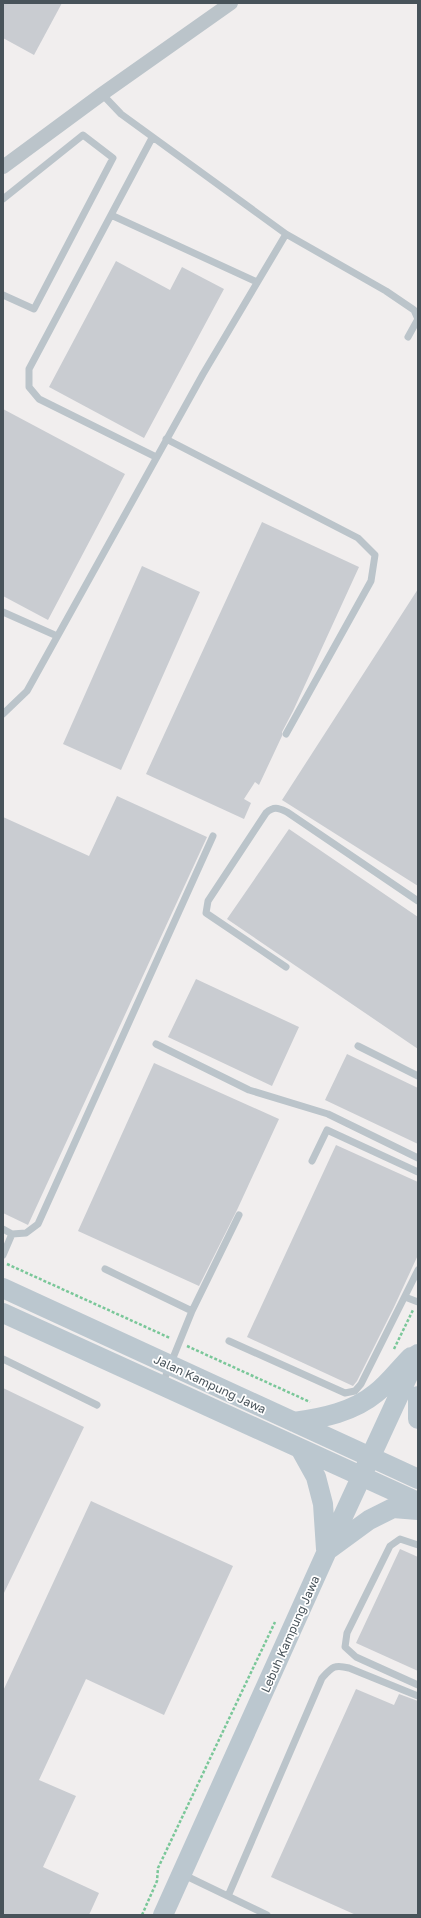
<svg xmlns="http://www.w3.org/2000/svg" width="421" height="1918" viewBox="0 0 421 1918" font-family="'Golos Text',sans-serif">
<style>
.building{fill:#c9ccd1}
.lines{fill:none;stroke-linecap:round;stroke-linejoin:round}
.path{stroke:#7ac799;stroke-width:2.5;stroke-dasharray:3 2;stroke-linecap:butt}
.lane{stroke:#bbc4ca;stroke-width:7}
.street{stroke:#bbc4ca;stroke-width:14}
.secondary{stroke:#bbc7cf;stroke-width:20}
.labels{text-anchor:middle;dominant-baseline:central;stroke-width:3.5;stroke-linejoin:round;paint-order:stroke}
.street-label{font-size:12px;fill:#48535a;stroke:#fff}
</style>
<rect width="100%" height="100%" fill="#f1eeee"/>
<path class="building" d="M3,3H62L34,55L3,38Z
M116,261L170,290L182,267L224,289L144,438L49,387Z
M3,409L125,474L48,620L3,596Z
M262,522L359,567L293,711L282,732V736L259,785L255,782L244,799L251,803L244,819L146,774Z
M142,566L200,592L121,770L63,744Z
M418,589V886L282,800Z
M117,796L207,837L28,1225L3,1213V817L89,856Z
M289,829L418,917V1049L227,919Z
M196,979L299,1027L272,1086L168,1037Z
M347,1054L418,1088V1144L325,1100Z
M154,1063L279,1119L237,1210L199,1286L78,1231Z
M336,1145L418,1182V1255L394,1307L357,1381L353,1386L247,1337Z
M3,1388L84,1427L3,1595Z
M91,1501L233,1566L164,1715L86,1679L39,1780L76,1796L43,1867L99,1893L89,1915H3V1691Z
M400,1549L418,1557V1671L356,1643Z
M356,1689L394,1705L399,1694L418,1701V1915H356L271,1877Z"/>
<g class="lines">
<path class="path" d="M7,1264L170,1338
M187,1346L310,1402
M394,1349L413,1310
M142,1915L157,1881L158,1868L275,1622"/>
<path class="lane" d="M102,94L121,114L286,234L386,291L414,310L418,319L408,337
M152,138L29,369V387L39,399L156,457
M3,199L83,135L113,158L34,309L3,295
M111,215L257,282
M166,439L358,538L375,555L371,581L286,734
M3,612L57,636
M3,714L27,691L203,374L286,234
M286,967L206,913L208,901L266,813C274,806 278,808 287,812L418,901
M156,1044L249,1090L328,1114L418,1158
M358,1046L418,1076
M312,1161L327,1130L418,1172
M3,1229L12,1234L3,1255
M12,1234L26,1233L38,1224L213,836
M105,1269L192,1311
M405,1297L418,1302
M229,1341L345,1393L355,1391L361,1384L418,1270
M3,1359L97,1405
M162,1385L192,1311L239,1215
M418,1545L400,1539L390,1546L347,1633L345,1647L356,1657L418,1685
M182,1874L267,1915
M228,1896L322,1678C332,1667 334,1664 349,1668L418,1696"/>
<path class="street" d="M3,167L102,94L231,3"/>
<path class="secondary" d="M3,1288L418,1479
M3,1313L418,1502
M418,1396V1419
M294,1422C323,1418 353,1412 376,1393C389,1383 399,1369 411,1357
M301,1450L316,1477L323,1504L326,1549
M328,1550L369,1520L393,1508L418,1510
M163,1915L327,1551L418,1354"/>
</g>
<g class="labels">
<g class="street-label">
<text transform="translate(210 1384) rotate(25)">Jalan Kampung Jawa</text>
<text transform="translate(290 1634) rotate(-66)">Lebuh Kampung Jawa</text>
</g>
</g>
<rect width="421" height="1918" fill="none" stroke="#48535a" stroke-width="8"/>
</svg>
